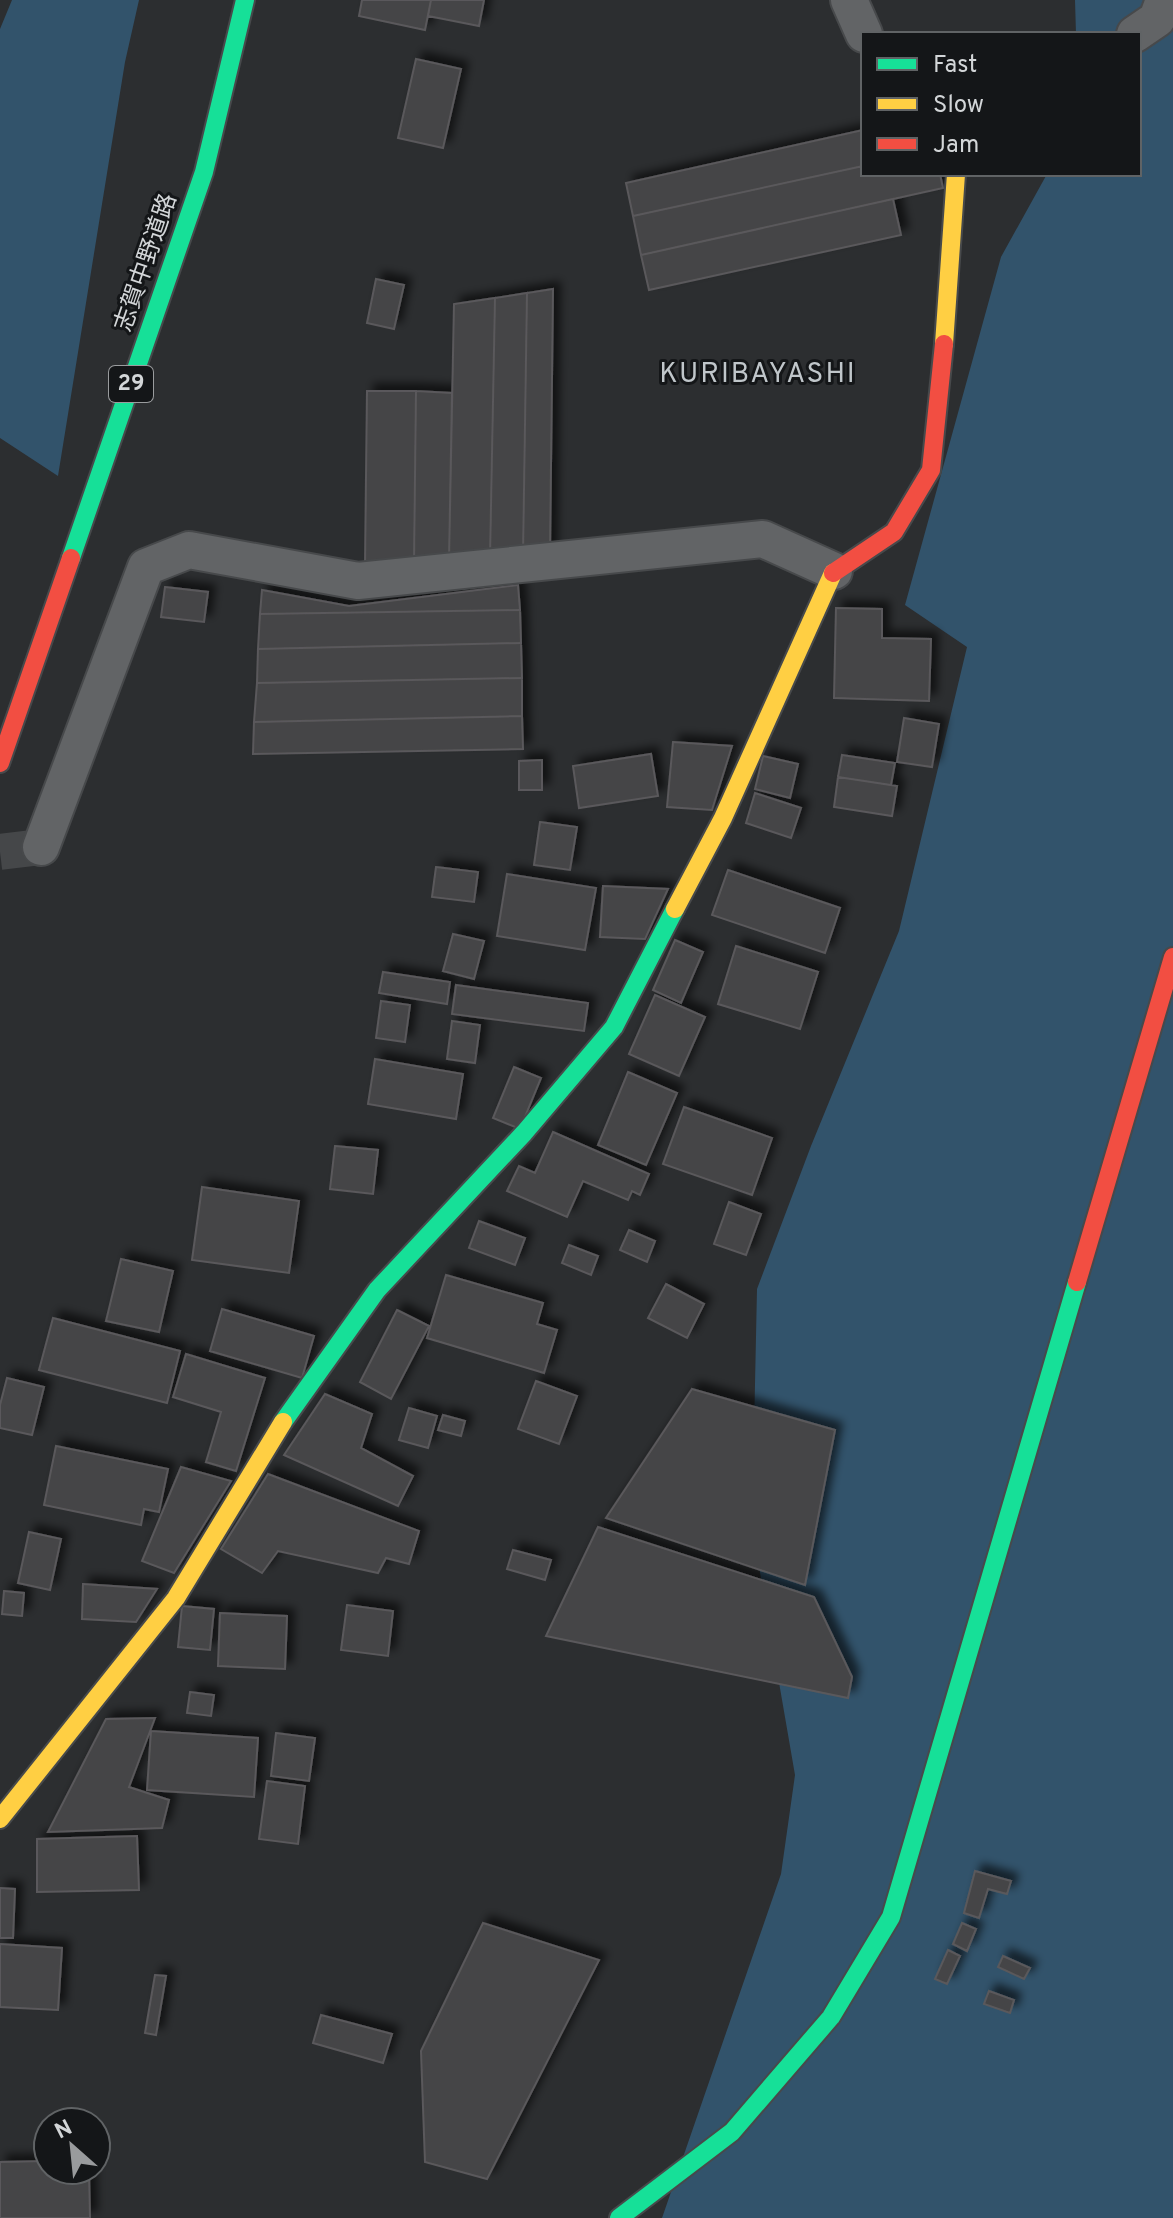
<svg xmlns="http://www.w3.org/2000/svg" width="1173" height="2218" viewBox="0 0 1173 2218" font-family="Overpass,'Noto Sans JP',sans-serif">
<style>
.green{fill:#32536b}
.building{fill:#454546;stroke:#5a595b;stroke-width:2;filter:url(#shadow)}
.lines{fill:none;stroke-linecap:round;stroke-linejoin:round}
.street-tunnel{stroke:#454749;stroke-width:36;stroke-dasharray:36 18;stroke-linecap:butt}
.street-casing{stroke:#47494b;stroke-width:40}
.fast-casing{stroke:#47494b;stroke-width:22}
.slow-casing{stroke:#47494b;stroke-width:22}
.jam-casing{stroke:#47494b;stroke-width:22}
.street{stroke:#626466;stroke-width:36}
.fast{stroke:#16e098;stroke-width:18}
.slow{stroke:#ffcf43;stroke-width:18}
.jam{stroke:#f24e42;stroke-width:18}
.labels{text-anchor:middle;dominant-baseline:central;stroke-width:6;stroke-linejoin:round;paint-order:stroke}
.shield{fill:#141618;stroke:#9a9c9e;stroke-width:2}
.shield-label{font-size:22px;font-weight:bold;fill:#d3d6d8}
.street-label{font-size:24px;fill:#d3d6d8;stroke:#141618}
.quarter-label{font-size:28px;letter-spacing:2px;fill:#c0c6ca;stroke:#141618}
</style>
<defs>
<filter id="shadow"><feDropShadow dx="7" dy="-7" stdDeviation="4" flood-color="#0009"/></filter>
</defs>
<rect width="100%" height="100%" fill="#2c2e30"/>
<path class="green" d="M12,0H139L125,62L58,476L0,438V29Z
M1075,0H1173V2218H662L781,1874L795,1775L752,1526L757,1289L811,1146L899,931L967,647L905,605L1001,257L1047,174H1139V34H1076Z"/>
<path class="building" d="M362,0H431L425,30L359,16Z
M431,0H484L479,26L428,16Z
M416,59L461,69L443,148L398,138Z
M863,130V166L633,216L626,183Z
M863,166V174H940L943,188L641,255L633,216Z
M893,199L901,235L649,290L641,255Z
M376,279L404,285L394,329L367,323Z
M553,289L550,554L523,556L527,293Z
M527,293L523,556L490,558L495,298Z
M495,298L490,558L449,561L454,304Z
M367,391H416L414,563L365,566Z
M416,391L452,393L449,561L414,563Z
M518,585L520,610L260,614L262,590L349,606Z
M165,587L208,592L204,622L161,617Z
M836,608L882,609V638L931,639L929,701L834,698Z
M520,610L521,643L258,649L260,614Z
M521,643L522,678L257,683L258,649Z
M522,678V716L254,722L257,683Z
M522,716L523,749L253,754L254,722Z
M904,718L939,724L932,767L897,762Z
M673,742L732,746L712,810L667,807Z
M651,754L658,796L579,808L573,766Z
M842,755L895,763L891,785L838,777Z
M763,756L798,764L790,798L755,789Z
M542,760V790H519V761Z
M838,777L897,786L892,816L834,807Z
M755,793L801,808L791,838L746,823Z
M540,822L577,827L570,870L534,865Z
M436,867L478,872L474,902L432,897Z
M728,870L840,908L825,953L712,915Z
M507,874L596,888L585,950L497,936Z
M603,886L668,889L645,939L600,937Z
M453,934L484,941L474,979L443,971Z
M675,940L703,952L681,1003L653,990Z
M736,946L818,972L800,1029L718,1004Z
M383,972L450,982L447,1004L379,993Z
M456,985L588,1003L584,1031L452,1014Z
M655,995L705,1017L679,1076L629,1054Z
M381,1001L410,1005L405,1042L376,1038Z
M452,1021L480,1025L475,1063L447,1059Z
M375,1059L463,1074L456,1119L368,1104Z
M514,1067L541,1078L520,1129L493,1118Z
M628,1072L677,1093L646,1165L598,1145Z
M684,1107L772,1138L752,1195L663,1164Z
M553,1132L649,1174L640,1195L632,1191L628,1200L583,1181L567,1217L507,1191L519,1166L535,1173Z
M335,1146L378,1150L373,1194L330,1189Z
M202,1187L299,1201L289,1273L192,1260Z
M729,1202L761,1214L746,1255L714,1244Z
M479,1221L525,1238L515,1265L469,1248Z
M629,1230L655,1241L647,1262L620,1250Z
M569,1245L598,1256L591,1275L562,1263Z
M121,1259L173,1271L159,1332L106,1321Z
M446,1275L543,1303L537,1324L557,1330L544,1373L427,1338Z
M666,1284L704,1304L687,1338L648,1318Z
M222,1309L314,1336L302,1378L210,1351Z
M397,1310L429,1326L391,1399L360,1382Z
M53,1318L180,1351L167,1403L39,1370Z
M186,1354L265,1378L236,1471L206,1462L221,1412L173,1397Z
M7,1378L44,1387L32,1435L0,1428V1405Z
M536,1381L577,1396L559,1444L518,1429Z
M692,1389L835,1430L805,1585L606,1518Z
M325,1394L372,1414L361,1448L413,1476L398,1506L284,1455Z
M409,1408L437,1416L428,1448L399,1440Z
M443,1415L465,1421L461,1436L438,1430Z
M56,1446L168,1469L159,1512L144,1509L141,1525L44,1505Z
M181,1467L231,1481L174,1573L142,1561Z
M268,1474L419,1531L409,1564L386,1558L378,1573L278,1551L262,1573L221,1549Z
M598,1527L814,1597L852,1677L848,1698L546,1636Z
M29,1532L61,1539L50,1590L18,1583Z
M513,1550L551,1560L545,1580L507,1569Z
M83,1584L157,1589L136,1622L82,1619Z
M4,1591L24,1593L22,1616L2,1614Z
M347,1605L393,1611L388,1656L341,1650Z
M182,1606L214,1609L210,1650L178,1647Z
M220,1613L287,1616L285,1669L218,1666Z
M190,1692L214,1695L211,1716L187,1713Z
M155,1718L129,1787L169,1800L162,1828L48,1832L106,1719Z
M151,1731L258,1738L254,1797L147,1790Z
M276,1733L315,1738L309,1781L271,1776Z
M267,1781L305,1786L298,1844L259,1839Z
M137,1836L139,1890L37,1892V1839Z
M975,1871L1011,1881L1007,1894L988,1889L979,1918L964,1913Z
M0,1888L15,1889L13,1938H0Z
M483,1923L599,1960L487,2179L425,2162L421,2051Z
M962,1923L976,1929L967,1951L953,1944Z
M0,1944L62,1948L58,2010L0,2007Z
M948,1950L960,1956L947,1984L935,1979Z
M1003,1956L1030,1968L1024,1979L998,1967Z
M155,1975L166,1976L156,2035L145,2033Z
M989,1991L1014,2000L1010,2013L984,2004Z
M321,2015L392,2034L383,2063L313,2043Z
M48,2161V2170H89L90,2218H0V2162Z"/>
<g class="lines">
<path class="street-tunnel" d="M0,852L41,847"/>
<g class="street-casing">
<path id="street" d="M849,0L864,34
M1135,34L1157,19L1164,0
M41,847L146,567L189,550L358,581L763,539L834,571"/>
</g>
<g class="fast-casing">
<path id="fast" d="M71,558L204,172L245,0
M283,1422L377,1290L524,1133L614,1027L675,909
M619,2218L732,2132L831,2017L891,1917L1077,1282"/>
</g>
<g class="slow-casing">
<path id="slow" d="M944,344L956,174
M675,909L723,818L833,573
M0,1819L176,1598L283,1422"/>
</g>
<g class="jam-casing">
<path id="jam" d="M833,573L894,532L931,470L944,344
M0,763L71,558
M1077,1282L1173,957"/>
</g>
<use href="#street" class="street"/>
<use href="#fast" class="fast"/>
<use href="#slow" class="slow"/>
<use href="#jam" class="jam"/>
</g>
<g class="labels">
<rect class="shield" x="109" y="366" width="44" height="36" rx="6"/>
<g class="shield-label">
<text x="131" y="384">29</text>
</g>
<g class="street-label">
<text transform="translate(147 263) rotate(-71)">志賀中野道路</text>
</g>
<g class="quarter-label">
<text x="758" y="375">KURIBAYASHI</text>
</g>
</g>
<rect x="861" y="32" width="280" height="144" fill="#141618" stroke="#606365" stroke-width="2"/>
<rect x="877" y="58" width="40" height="12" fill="#16e098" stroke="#606365" stroke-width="2"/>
<text x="933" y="72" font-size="24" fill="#d3d6d8">Fast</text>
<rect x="877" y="98" width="40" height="12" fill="#ffcf43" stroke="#606365" stroke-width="2"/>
<text x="933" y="112" font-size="24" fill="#d3d6d8">Slow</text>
<rect x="877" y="138" width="40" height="12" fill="#f24e42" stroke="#606365" stroke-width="2"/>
<text x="933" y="152" font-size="24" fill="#d3d6d8">Jam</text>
<g transform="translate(72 2146) rotate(333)"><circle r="38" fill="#141618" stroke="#606365" stroke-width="2"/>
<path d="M0-6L14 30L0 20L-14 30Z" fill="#999b9d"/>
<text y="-12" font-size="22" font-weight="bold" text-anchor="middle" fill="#d3d6d8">N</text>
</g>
</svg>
